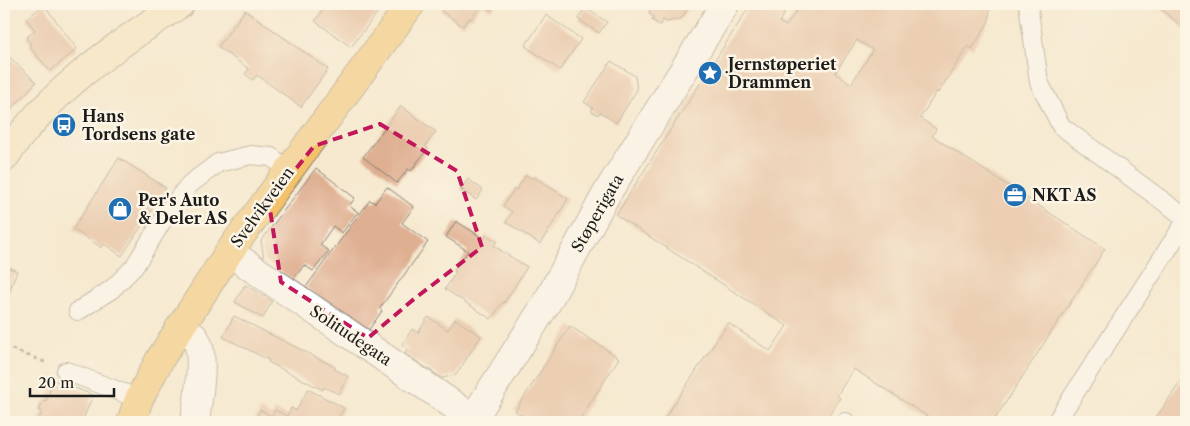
<svg xmlns="http://www.w3.org/2000/svg" width="1190" height="426" viewBox="0 0 1190 426" font-family="'Libre Caslon Text',serif">
<style>
.building{fill:#dfaf91;fill-rule:evenodd}
.lines{fill:none;stroke-linecap:round;stroke-linejoin:round}
.lane-casing{stroke:#898276;stroke-width:20}
.street-casing{stroke:#898276;stroke-width:30}
.secondary-casing{stroke:#898276;stroke-width:30}
.primary-casing{stroke:#898276;stroke-width:30}
.path{stroke:#898276;stroke-width:3;stroke-dasharray:4 4;stroke-linecap:butt}
.lane{stroke:#fff;stroke-width:18}
.street{stroke:#fff;stroke-width:28}
.secondary{stroke:#fae7c3;stroke-width:28}
.primary{stroke:#f3c26a;stroke-width:28}
.marked{fill:none;stroke:#c2185b;stroke-width:4;stroke-dasharray:10 6;stroke-linejoin:round}
.labels{text-anchor:middle;dominant-baseline:central;stroke-width:5;stroke-linejoin:round;paint-order:stroke}
.poi-label{font-size:16px;font-weight:bold;fill:#1c1c1c;stroke:#fcf5e5;text-anchor:start}
.street-label{font-size:16px;fill:#1c1c1c;stroke:#fcf5e5}
</style>
<rect width="100%" height="100%" fill="#fcf5e5"/>
<filter id="ink" filterUnits="userSpaceOnUse"><feTurbulence type="fractalNoise" baseFrequency=".02" numOctaves="2"/><feDisplacementMap in="SourceGraphic" scale="10" xChannelSelector="R" yChannelSelector="G"/><feConvolveMatrix kernelMatrix="1 2 1 2 8 2 1 2 1" color-interpolation-filters="sRGB"/></filter>
<filter id="wash" filterUnits="userSpaceOnUse"><feTurbulence type="fractalNoise" baseFrequency=".0096" numOctaves="4" result="noise"/><feDisplacementMap in="SourceGraphic" scale="20" xChannelSelector="R" yChannelSelector="G"/><feGaussianBlur stdDeviation="1.12" result="paint"/><feColorMatrix in="noise" values="0 0 0 0 0 0 0 0 0 0 0 0 0 0 0 0 0 1.4 0 .05"/><feComposite in="paint" operator="in"/></filter>
<g filter="url(#wash)">
<rect width="100%" height="100%" fill="#f6e9d0"/>
<g id="blocks">
<path class="building" d="M327,4H384L351,47L315,21Z
M446,4H497L491,11L482,4L471,19L469,18L463,26L441,11Z
M641,4H691L681,19L667,22L663,20L660,25L652,20L654,17L649,14L650,9Z
M751,4H790L779,22L786,26L801,4H990L989,21L972,49L968,46L938,93L937,91L920,118L936,129L932,136L1105,249L993,422H936L854,369L837,395L840,398L824,422H662L728,323L770,351L787,326L616,215ZM857,40L873,50L851,84L835,73Z
M1155,4H1186V30Z
M44,5L77,49L50,71L29,46L31,44L26,38L35,30L26,19Z
M585,8L607,22L599,33L578,19Z
M245,10L328,69L301,107L257,75L253,80L245,74L249,69L218,47Z
M546,15L581,39L560,70L525,46Z
M4,52L36,82L8,113L4,109Z
M611,61L635,76L637,90L616,123L600,112L598,115L591,111L593,108L584,102Z
M401,106L436,132L425,146L428,148L411,171L408,169L397,183L363,157Z
M119,158L166,188L122,256L104,244L102,248L73,229Z
M316,168L355,198L349,206L358,212L342,233L333,226L320,245L329,251L313,271L304,265L293,280L264,259L261,241Z
M526,175L533,179L534,177L568,199L540,244L506,222L512,212L503,206L514,189L516,190Z
M468,179L483,190L476,200L461,189Z
M387,187L414,207L402,223L428,242L380,308L382,311L368,331L364,329L306,287L370,200L375,203Z
M456,221L484,239L486,235L497,241L494,246L527,267L504,303L503,302L491,319L445,289L456,272L454,271L468,251L446,237Z
M4,266L17,271L4,305Z
M245,285L272,301L263,318L235,302Z
M234,316L335,367L334,369L348,376L339,394L324,387L323,390L268,362L269,360L223,337Z
M428,317L448,330L455,319L481,336L456,375L442,378L405,354L408,349L402,345L412,329L418,333Z
M570,326L619,358L578,422H533L515,411Z
M1186,374V422H1153Z
M54,380L93,395L82,422H38L42,411L39,410L44,400L46,401Z
M308,389L344,408L336,422H254L260,410L272,416L275,410L287,416L291,408L296,411Z"/>
</g>
</g>
<g filter="url(#ink)">
<use href="#blocks" fill-opacity="0" stroke="#898276" stroke-width="1"/>
<g class="lines">
<g class="lane-casing">
<path id="lane" d="M1028,4L1039,82L1061,126L1186,218
M78,311L112,289L134,267L169,210L190,184L218,163L251,155L271,157L289,170
M66,371L139,399
M845,422H846
M1056,422L1186,221"/>
</g>
<g class="street-casing">
<path id="street" d="M229,252L474,419
M179,329C183,331 190,333 193,336C208,350 197,403 195,422
M471,422L546,304L607,193L725,4"/>
</g>
<g class="secondary-casing">
<path id="secondary" d="M4,158C48,92 115,46 180,4"/>
</g>
<g class="primary-casing">
<path id="primary" d="M131,422L139,399L160,359L229,252L411,4"/>
</g>
<path class="path" d="M4,346L47,363"/>
<use href="#lane" class="lane"/>
<use href="#street" class="street"/>
<use href="#secondary" class="secondary"/>
<use href="#primary" class="primary"/>
</g>
</g>
<path d="M0 0H1190V426H0ZM380,124L457,171L482,247L414,299L368,338L281,282L269,203L314,146Z" fill="#f6e9d0" fill-opacity=".55" fill-rule="evenodd"/>
<path class="marked" d="M380,124L457,171L482,247L414,299L368,338L281,282L269,203L314,146Z"/>
<defs>
<g id="sight-disc" transform="scale(1.25)"><circle r="9.5" fill="#1f6fb2" stroke="#fcf5e5"/><path d="M0-6L1.8-2.2L6-1.7L2.9 1.2L3.7 5.4L0 3.3L-3.7 5.4L-2.9 1.2L-6-1.7L-1.8-2.2Z" fill="#fff"/></g>
<g id="bus-disc" transform="scale(1.25)"><circle r="9.5" fill="#1f6fb2" stroke="#fcf5e5"/><path d="M-5-6H5V4H4V6H2V4H-2V6H-4V4H-5ZM-3.5-4V0h7V-4ZM-3.5 1.2v1.5H-2V1.2ZM2 1.2v1.5H3.5V1.2Z" fill="#fff"/></g>
<g id="office-disc" transform="scale(1.25)"><circle r="9.5" fill="#1f6fb2" stroke="#fcf5e5"/><path d="M-6-3h4V-5.5h4V-3h4V5H-6ZM-1-4.5V-3h2v-1.5ZM-6 0V1H6V0Z" fill="#fff"/></g>
<g id="shop-disc" transform="scale(1.25)"><circle r="9.5" fill="#1f6fb2" stroke="#fcf5e5"/><path d="M-5-2.5h2.3a2.7 3.5 0 0 1 5.4 0H5L5.5 6h-11ZM-1.5-2.5h3a1.5 2.3 0 0 0-3 0Z" fill="#fff"/></g>
</defs>
<g fill-rule="evenodd">
<use href="#sight-disc" x="710" y="73"/>
<use href="#bus-disc" x="64" y="125"/>
<use href="#office-disc" x="1015" y="195"/>
<use href="#shop-disc" x="120" y="209"/>
</g>
<g class="labels">
<g class="poi-label">
<text x="728" y="64">Jernstøperiet<tspan x="728" dy="18">Drammen</tspan></text>
<text x="82" y="116">Hans<tspan x="82" dy="18">Tordsens gate</tspan></text>
<text x="1032" y="195">NKT AS</text>
<text x="138" y="200">Per's Auto<tspan x="138" dy="18">&amp; Deler AS</tspan></text>
</g>
<g class="street-label">
<text transform="translate(262 207) rotate(-54)">Svelvikveien</text>
<text transform="translate(597 213) rotate(-60)">Støperigata</text>
<text transform="translate(351 335) rotate(34)">Solitudegata</text>
</g>
</g>
<rect width="1190" height="426" fill="none" stroke="#fcf5e5" stroke-width="20"/>
<path d="M30 388v8h84v-8" fill="none" stroke="#1c1c1c" stroke-width="2.5"/>
<text x="38" y="388" font-size="15" fill="#1c1c1c" stroke="#fcf5e5" stroke-width="4" paint-order="stroke">20 m</text>
</svg>
